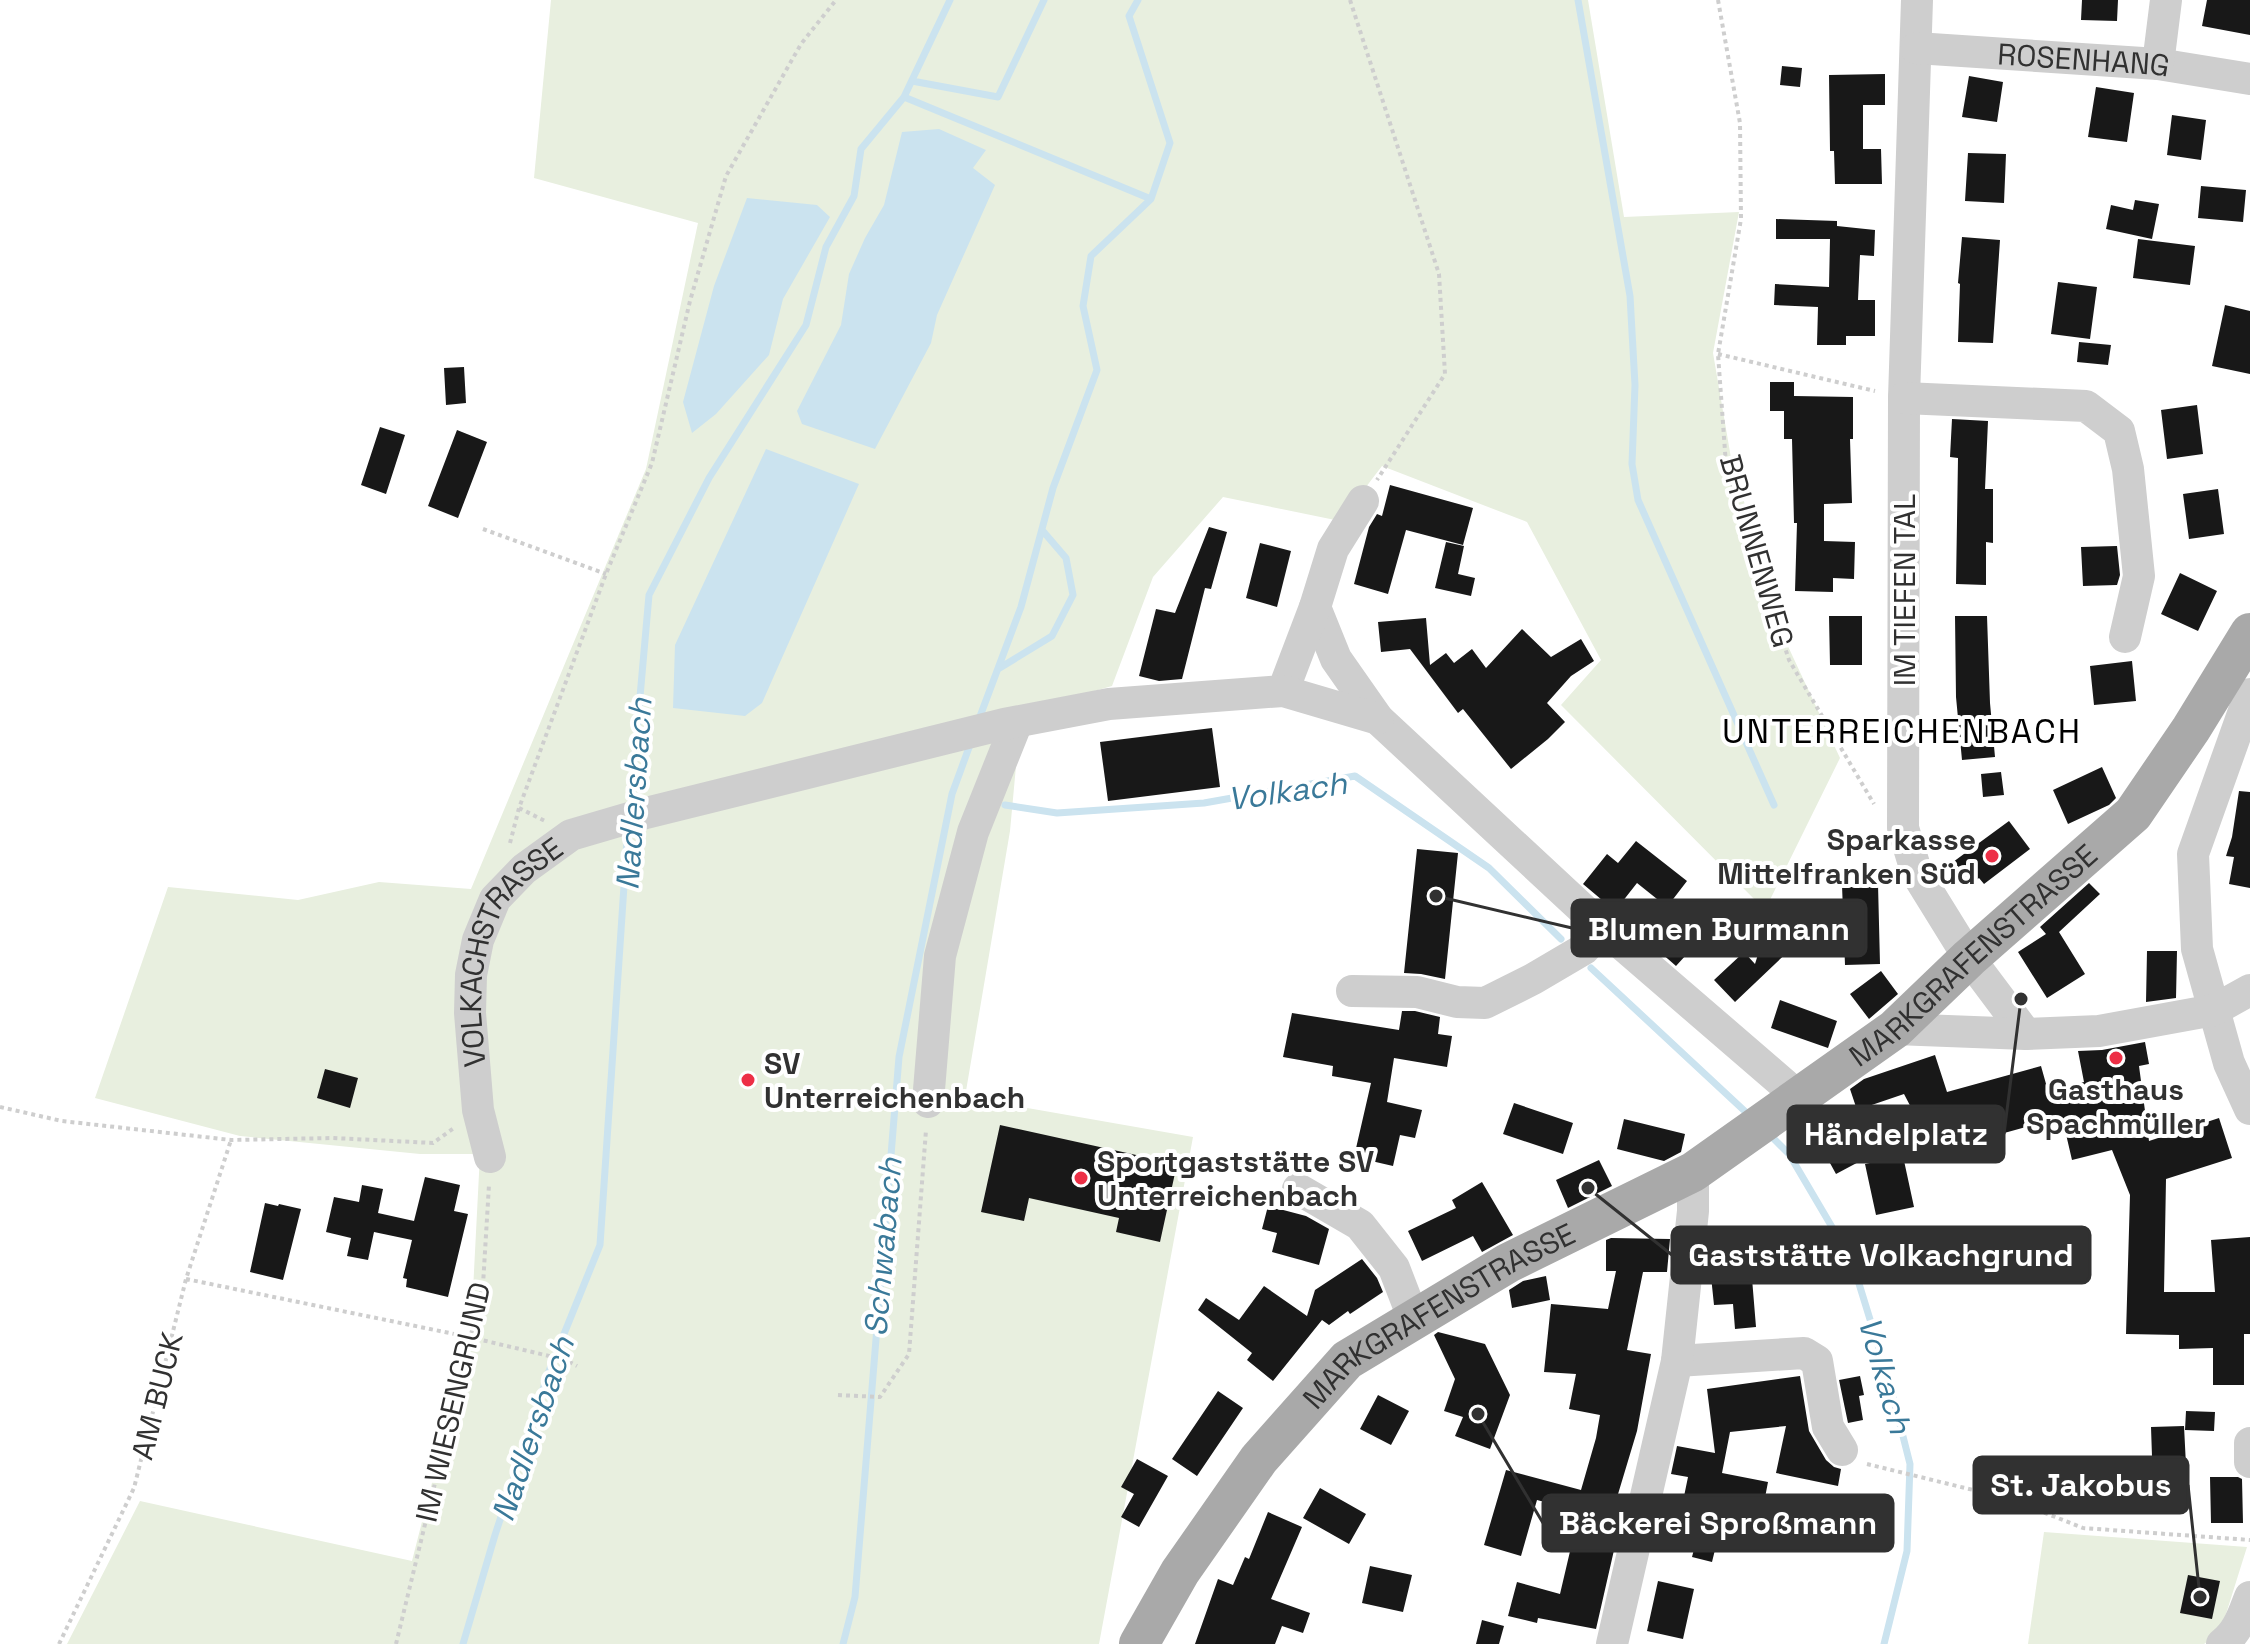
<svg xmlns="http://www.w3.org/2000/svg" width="2250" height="1644" viewBox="0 0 2250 1644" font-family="'Space Grotesk',sans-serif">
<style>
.green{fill:#e8efdf}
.water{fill:#cbe3ef}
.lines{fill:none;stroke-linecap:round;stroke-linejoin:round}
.stream{stroke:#cbe3ef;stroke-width:7}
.building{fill:#181818}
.path{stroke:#cecece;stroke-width:4;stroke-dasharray:4 4;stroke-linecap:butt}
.minor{stroke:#cecece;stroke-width:32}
.major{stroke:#a9a9a9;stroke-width:40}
.poi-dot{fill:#ed2f46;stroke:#fff;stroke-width:3}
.labels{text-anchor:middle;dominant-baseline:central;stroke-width:8;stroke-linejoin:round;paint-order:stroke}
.street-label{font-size:30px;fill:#313131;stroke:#fff}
.poi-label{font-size:30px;font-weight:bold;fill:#313131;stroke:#fff;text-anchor:start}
.water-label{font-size:32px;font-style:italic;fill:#3a7999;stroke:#fff}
.quarter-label{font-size:34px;letter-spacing:2px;fill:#000;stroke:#fff}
.leader{fill:none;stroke:#313131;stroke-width:3}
.callout-dot{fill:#313131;stroke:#fff;stroke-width:3}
.callout{fill:#313131;stroke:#313131;stroke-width:3}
.callout-label{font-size:32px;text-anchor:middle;font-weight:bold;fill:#fff}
</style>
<rect width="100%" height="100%" fill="#fff"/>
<path class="green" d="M551,0H1588L1624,217L1739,212L1713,353L1731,458L1786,642L1840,758L1765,910L1561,705L1601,660L1527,522L1382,466L1340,521L1223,497L1153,577L1112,686L1021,712L1010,831L965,1097L1193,1137L1099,1644H67L140,1501L412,1561L471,1330L480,1154H420L240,1136L95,1098L168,887L298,900L379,882L471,889L646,469L698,223L534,178Z
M2044,1532L2247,1547L2220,1633L2204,1644H2028Z"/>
<path class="water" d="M939,129L986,150L973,168L995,185L937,315L931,343L875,449L802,424L797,411L841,325L849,274L865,238L884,205L902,132Z
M747,198L817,205L830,217L783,299L769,355L716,414L692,433L683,402L714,286Z
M766,449L859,484L762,703L745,716L673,708L675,645Z"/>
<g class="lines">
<path class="stream" d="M1578,0L1630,296L1635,385L1632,464L1638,500L1774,805
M912,81L998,97L1044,0
M904,97L1151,199
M998,669L1052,636L1073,595L1066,558L1042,530
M979,719L1021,607L1053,488L1097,370L1083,306L1091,256L1151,199L1170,143L1129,16L1138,0
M1005,805L1057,813L1204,803L1355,776L1489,868L1561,939
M630,810L649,595L709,478L806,325L826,247L854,196L861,149L904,97L950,0
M1591,968L1750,1116
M1768,1133L1789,1154L1852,1261L1889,1381L1910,1464L1907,1551L1884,1644
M463,1644L495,1535L549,1371L600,1245L628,826
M843,1644L855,1597L899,1057L952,794L971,742"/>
</g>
<path class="building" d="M2082,0H2118L2117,21L2081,20Z
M2207,0H2250V35L2202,26Z
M1782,66L1802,68L1800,87L1780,85Z
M1885,74V105H1863V149H1881L1882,184H1835L1834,151H1830L1829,75Z
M1969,76L2003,82L1997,122L1962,117Z
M2096,87L2134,93L2127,142L2088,137Z
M2172,115L2206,120L2201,160L2167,155Z
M1968,153L2006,154L2004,203L1965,201Z
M2201,186L2246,190L2243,222L2198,218Z
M2135,200L2159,204L2152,239L2106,229L2111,205L2133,210Z
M1776,219L1837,221V226L1875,230L1874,256L1860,255L1858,300H1875V336H1846V345H1817L1818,307L1774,305L1775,284L1829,287L1830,239H1776Z
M1962,237L2000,240L1993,343L1958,342L1960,284L1958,283Z
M2138,239L2195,246L2190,285L2133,278Z
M2058,282L2097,287L2090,339L2051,334Z
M2225,305L2250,311V374L2212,366Z
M2079,342L2111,345L2108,365L2077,362Z
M464,367L466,403L446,405L444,368Z
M1770,382H1794V396L1853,397V439H1850L1852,503L1824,504V541L1855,542L1854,579L1833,578V592L1795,591L1797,523H1794L1792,439H1784V411H1770Z
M2197,405L2203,454L2167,459L2161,410Z
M1952,419L1988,421L1985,489H1993V543L1986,542V585L1956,584L1958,458L1950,457Z
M380,427L405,435L386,494L361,485Z
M457,430L487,442L458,518L428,506Z
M1390,485L1473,508L1463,545L1406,530L1388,594L1354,584L1369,527L1377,514L1382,516Z
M2218,489L2224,534L2189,539L2183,494Z
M1209,527L1227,532L1211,589L1205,588L1182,679L1159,681L1139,676L1156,609L1175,613Z
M1446,542L1464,546L1458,574L1475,578L1471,596L1435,588Z
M1260,543L1291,551L1277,607L1246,598Z
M2117,546L2120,575L2117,585L2083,586L2081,547Z
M2180,573L2217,591L2198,631L2161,614Z
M1829,616H1862V665H1830Z
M1955,616H1987L1990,703L1995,757L1962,760L1956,697Z
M1426,618L1430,665L1446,653L1454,663L1472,649L1486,668L1522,629L1551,657L1581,639L1594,661L1571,676L1547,703L1565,722L1548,739L1511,769L1463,709L1458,713L1410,649L1381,652L1378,622Z
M2132,661L2136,701L2094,705L2090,666Z
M1212,728L1220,787L1108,801L1100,742Z
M2102,767L2116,798L2109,805L2068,824L2053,790Z
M2001,772L2004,795L1983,797L1981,774Z
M2239,791L2250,792V888L2229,884L2234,857L2226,856L2232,837Z
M2009,821L2030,849L1984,884L1979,878L1970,885L1953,862Z
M1636,841L1687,881L1667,907L1637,883L1615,911L1583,884L1607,854L1618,863Z
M1417,849L1458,853L1445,979L1421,974L1404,973Z
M2089,883L2100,894L2059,932L2085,974L2047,998L2018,952L2046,934L2040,927Z
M1878,884L1880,964L1845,965L1842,885Z
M1671,908L1696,931L1690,937L1697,943L1676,966L1644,938Z
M1765,932L1798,942L1735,1002L1714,980L1744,952L1755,964Z
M2147,951H2177L2176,998L2146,1002Z
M1881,971L1898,994L1869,1019L1850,994Z
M1780,1000L1837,1021L1828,1048L1771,1028Z
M1402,1011H1415L1440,1017L1438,1034L1452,1036L1447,1067L1394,1058L1387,1102L1422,1110L1415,1138L1400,1135L1393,1166L1354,1157L1371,1083L1332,1076L1333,1066L1283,1057L1292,1013L1399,1030Z
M2145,1042L2149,1064L2139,1066L2149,1141L2219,1118L2232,1158L2166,1179L2164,1292H2215L2211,1240L2250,1237V1334H2244V1385H2213V1348L2179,1349V1335L2126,1334L2130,1195L2112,1150L2072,1160L2062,1117L1979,1140L1972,1115L1927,1138L1904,1094L1857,1110L1850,1089L1864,1079L1935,1055L1947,1092L2041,1066L2048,1091L2084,1082L2078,1051L2102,1050Z
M325,1069L358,1078L350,1108L317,1098Z
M1514,1103L1573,1123L1563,1154L1503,1134Z
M1844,1116L1866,1158L1836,1174L1813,1132Z
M1624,1119L1685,1134L1681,1152L1664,1161L1617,1149Z
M1000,1125L1177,1164L1160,1242L1116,1232L1119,1218L1029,1198L1024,1221L981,1212Z
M1903,1156L1914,1207L1876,1215L1865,1164Z
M1599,1160L1612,1186L1568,1208L1556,1180Z
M425,1177L460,1185L454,1211L468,1214L448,1297L406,1287L407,1279L403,1278L412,1240L374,1232L368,1260L347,1256L351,1238L326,1232L334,1197L359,1202L362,1185L383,1189L378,1213L414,1221Z
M1482,1182L1513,1235L1482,1252L1473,1236L1422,1261L1408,1231L1456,1208L1452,1200Z
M265,1203L278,1206L279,1204L301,1209L283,1280L250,1272Z
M1268,1206L1306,1216L1329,1229L1319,1265L1272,1252L1277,1233L1262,1229Z
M1611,1238L1670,1239L1667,1272H1643L1627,1350L1651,1354L1637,1431L1606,1534L1617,1537L1596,1629L1538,1618L1537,1623L1508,1616L1517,1582L1560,1594L1579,1513L1574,1512V1510L1537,1500L1521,1556L1484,1545L1506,1470L1581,1490L1596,1438L1600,1415L1569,1409L1576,1374L1544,1372L1551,1304L1608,1309L1616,1271H1606V1240Z
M1750,1254L1756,1327L1735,1329L1733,1304L1714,1305L1709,1257Z
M1362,1259L1377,1278L1383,1292L1350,1314L1348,1311L1329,1325L1322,1320L1273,1381L1247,1360L1252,1353L1198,1310L1206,1298L1239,1320L1264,1286L1307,1316L1315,1290Z
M1546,1276L1550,1300L1512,1308L1509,1290L1523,1281Z
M1438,1332L1485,1344L1510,1395L1490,1449L1455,1436L1463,1417L1444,1411L1455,1379L1434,1335Z
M1800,1376L1809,1431L1826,1460L1834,1467L1841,1469L1838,1486L1776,1473L1786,1426L1730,1432L1722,1473L1768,1482L1763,1508L1727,1501L1712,1562L1692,1557L1704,1510L1682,1506L1688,1477L1671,1474L1677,1446L1715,1453L1707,1389Z
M1860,1376L1864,1395L1859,1396L1863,1420L1848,1423L1839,1380Z
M1218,1391L1243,1408L1197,1476L1172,1459Z
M1378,1395L1409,1411L1391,1445L1360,1429Z
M2186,1411L2215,1412L2214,1431L2185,1430Z
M2184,1426L2187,1485L2153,1486L2151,1427Z
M1137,1459L1168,1476L1139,1527L1121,1517L1134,1494L1121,1487Z
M2210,1477H2238L2242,1479L2243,1523H2211Z
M1320,1488L1366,1514L1349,1544L1303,1518Z
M1268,1512L1302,1527L1271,1599L1310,1613L1303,1633L1282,1626L1275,1644H1195L1218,1579L1233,1585L1245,1557L1249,1559Z
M1370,1566L1412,1575L1403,1612L1362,1603Z
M2188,1575L2220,1581L2212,1619L2180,1613Z
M1658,1581L1694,1589L1683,1639L1647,1631Z
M1482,1620L1504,1626L1499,1644H1476Z"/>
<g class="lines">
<path class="path" d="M1350,0L1439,274L1445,374L1377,480
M1718,0L1740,123L1741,219L1718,354L1726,465L1789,660L1874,804
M1718,354L1875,391
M483,529L606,574
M519,808L545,821
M510,843L519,808L606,574L652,463L690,301L726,176L801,44L836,0
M870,1097L899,1100
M0,1107L62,1121L231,1140L333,1138L433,1143L454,1128
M186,1279L469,1337L566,1360L577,1366
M838,1395L880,1397L909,1354L926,1130
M1867,1464L2010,1499L2083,1528L2250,1540
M59,1644L134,1488L186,1279L231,1140
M396,1644L483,1285L489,1185"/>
<g class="minor">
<path d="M1917,0L1904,398L1903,828L1917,874L1969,958L2026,1034"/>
<path id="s1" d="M1916,48L2158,64L2250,79"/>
<path d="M2158,64L2166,0"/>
<path d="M1904,398L2086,406L2119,431L2128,469L2139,576L2125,637"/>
<path d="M1315,607L1336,659L1378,719L1603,928L1799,1097"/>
<path d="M1283,691L1315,607L1333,549L1363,501"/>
<path d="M2250,694L2193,854L2197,949L2229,1063L2250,1109"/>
<path d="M1352,991L1417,992L1457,1002L1485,1003L1533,979L1584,949L1603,928"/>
<path d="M1895,1029L2026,1034L2099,1031L2214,1010L2250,990"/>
<path d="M928,1102L940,956L973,832L1017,722"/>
<path id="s2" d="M490,1157L478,1110L470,1013L471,975L478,940L495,899L524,869L571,835L646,813L1004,724L1109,704L1283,691L1378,719"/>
<path d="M1298,1189L1360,1225L1394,1268L1414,1320"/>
<path d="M1677,1361L1804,1353L1817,1361L1828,1427L1842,1450"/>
<path d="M2250,1443V1462"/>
<path d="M1612,1644L1677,1361L1693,1211V1172"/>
<path d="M2222,1644C2238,1632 2243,1615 2250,1597"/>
</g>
<path class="major" id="s3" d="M1139,1644L1180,1572L1259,1459L1347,1360L1508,1263L1693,1172L1895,1029L1969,958L2133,814L2191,729L2250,633"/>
</g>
<g class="poi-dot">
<circle cx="1992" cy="856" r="8"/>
<circle cx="2116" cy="1058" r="8"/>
<circle cx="748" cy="1080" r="8"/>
<circle cx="1081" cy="1178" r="8"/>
</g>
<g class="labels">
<g class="street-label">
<text stroke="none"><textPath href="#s1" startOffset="168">ROSENHANG</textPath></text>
<text transform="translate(1757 551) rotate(74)">BRUNNENWEG</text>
<text transform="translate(1904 590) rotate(-90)">IM TIEFEN TAL</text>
<text stroke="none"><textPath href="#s3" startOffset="1102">MARKGRAFENSTRASSE</textPath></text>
<text stroke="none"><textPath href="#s2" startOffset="220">VOLKACHSTRASSE</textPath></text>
<text stroke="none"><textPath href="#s3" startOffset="454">MARKGRAFENSTRASSE</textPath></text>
<text transform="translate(157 1396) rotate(-76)">AM BUCK</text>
<text transform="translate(453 1402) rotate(-77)">IM WIESENGRUND</text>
</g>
<g class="poi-label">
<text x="1976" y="839" text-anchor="end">Sparkasse<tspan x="1976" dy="34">Mittelfranken Süd</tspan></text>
<text x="764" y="1063">SV<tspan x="764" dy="34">Unterreichenbach</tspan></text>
<text x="2116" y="1089" text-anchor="middle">Gasthaus<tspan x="2116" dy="34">Spachmüller</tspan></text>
<text x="1097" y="1161">Sportgaststätte SV<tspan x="1097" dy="34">Unterreichenbach</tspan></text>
</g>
<g class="water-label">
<text transform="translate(1287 791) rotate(-8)">Volkach</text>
<text transform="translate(634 794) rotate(-86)">Nadlersbach</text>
<text transform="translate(883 1247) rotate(-85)">Schwabach</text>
<text transform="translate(1885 1375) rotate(74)">Volkach</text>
<text transform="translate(533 1429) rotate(-71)">Nadlersbach</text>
</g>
<g class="quarter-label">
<text x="1902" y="731">UNTERREICHENBACH</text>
</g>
</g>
<path class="leader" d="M1436 896L1572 928M2021 999L2004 1134M1588 1188L1672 1255M2200 1597L2188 1485M1478 1414L1543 1523"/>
<g class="callout-dot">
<circle cx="1436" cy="896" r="8"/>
<circle cx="2021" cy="999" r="8"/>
<circle cx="1588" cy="1188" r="8"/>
<circle cx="2200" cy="1597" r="8"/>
<circle cx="1478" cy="1414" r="8"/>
</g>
<g class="callout">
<rect x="1572" y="900" width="294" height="56" rx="8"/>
<rect x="1788" y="1106" width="216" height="56" rx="8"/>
<rect x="1672" y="1227" width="418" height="56" rx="8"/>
<rect x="1974" y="1457" width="214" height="56" rx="8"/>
<rect x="1543" y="1495" width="350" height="56" rx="8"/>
</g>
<g class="callout-label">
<text x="1719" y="940">Blumen Burmann</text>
<text x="1896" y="1145">Händelplatz</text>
<text x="1881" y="1266">Gaststätte Volkachgrund</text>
<text x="2081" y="1496">St. Jakobus</text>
<text x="1718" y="1534">Bäckerei Sproßmann</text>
</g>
</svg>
